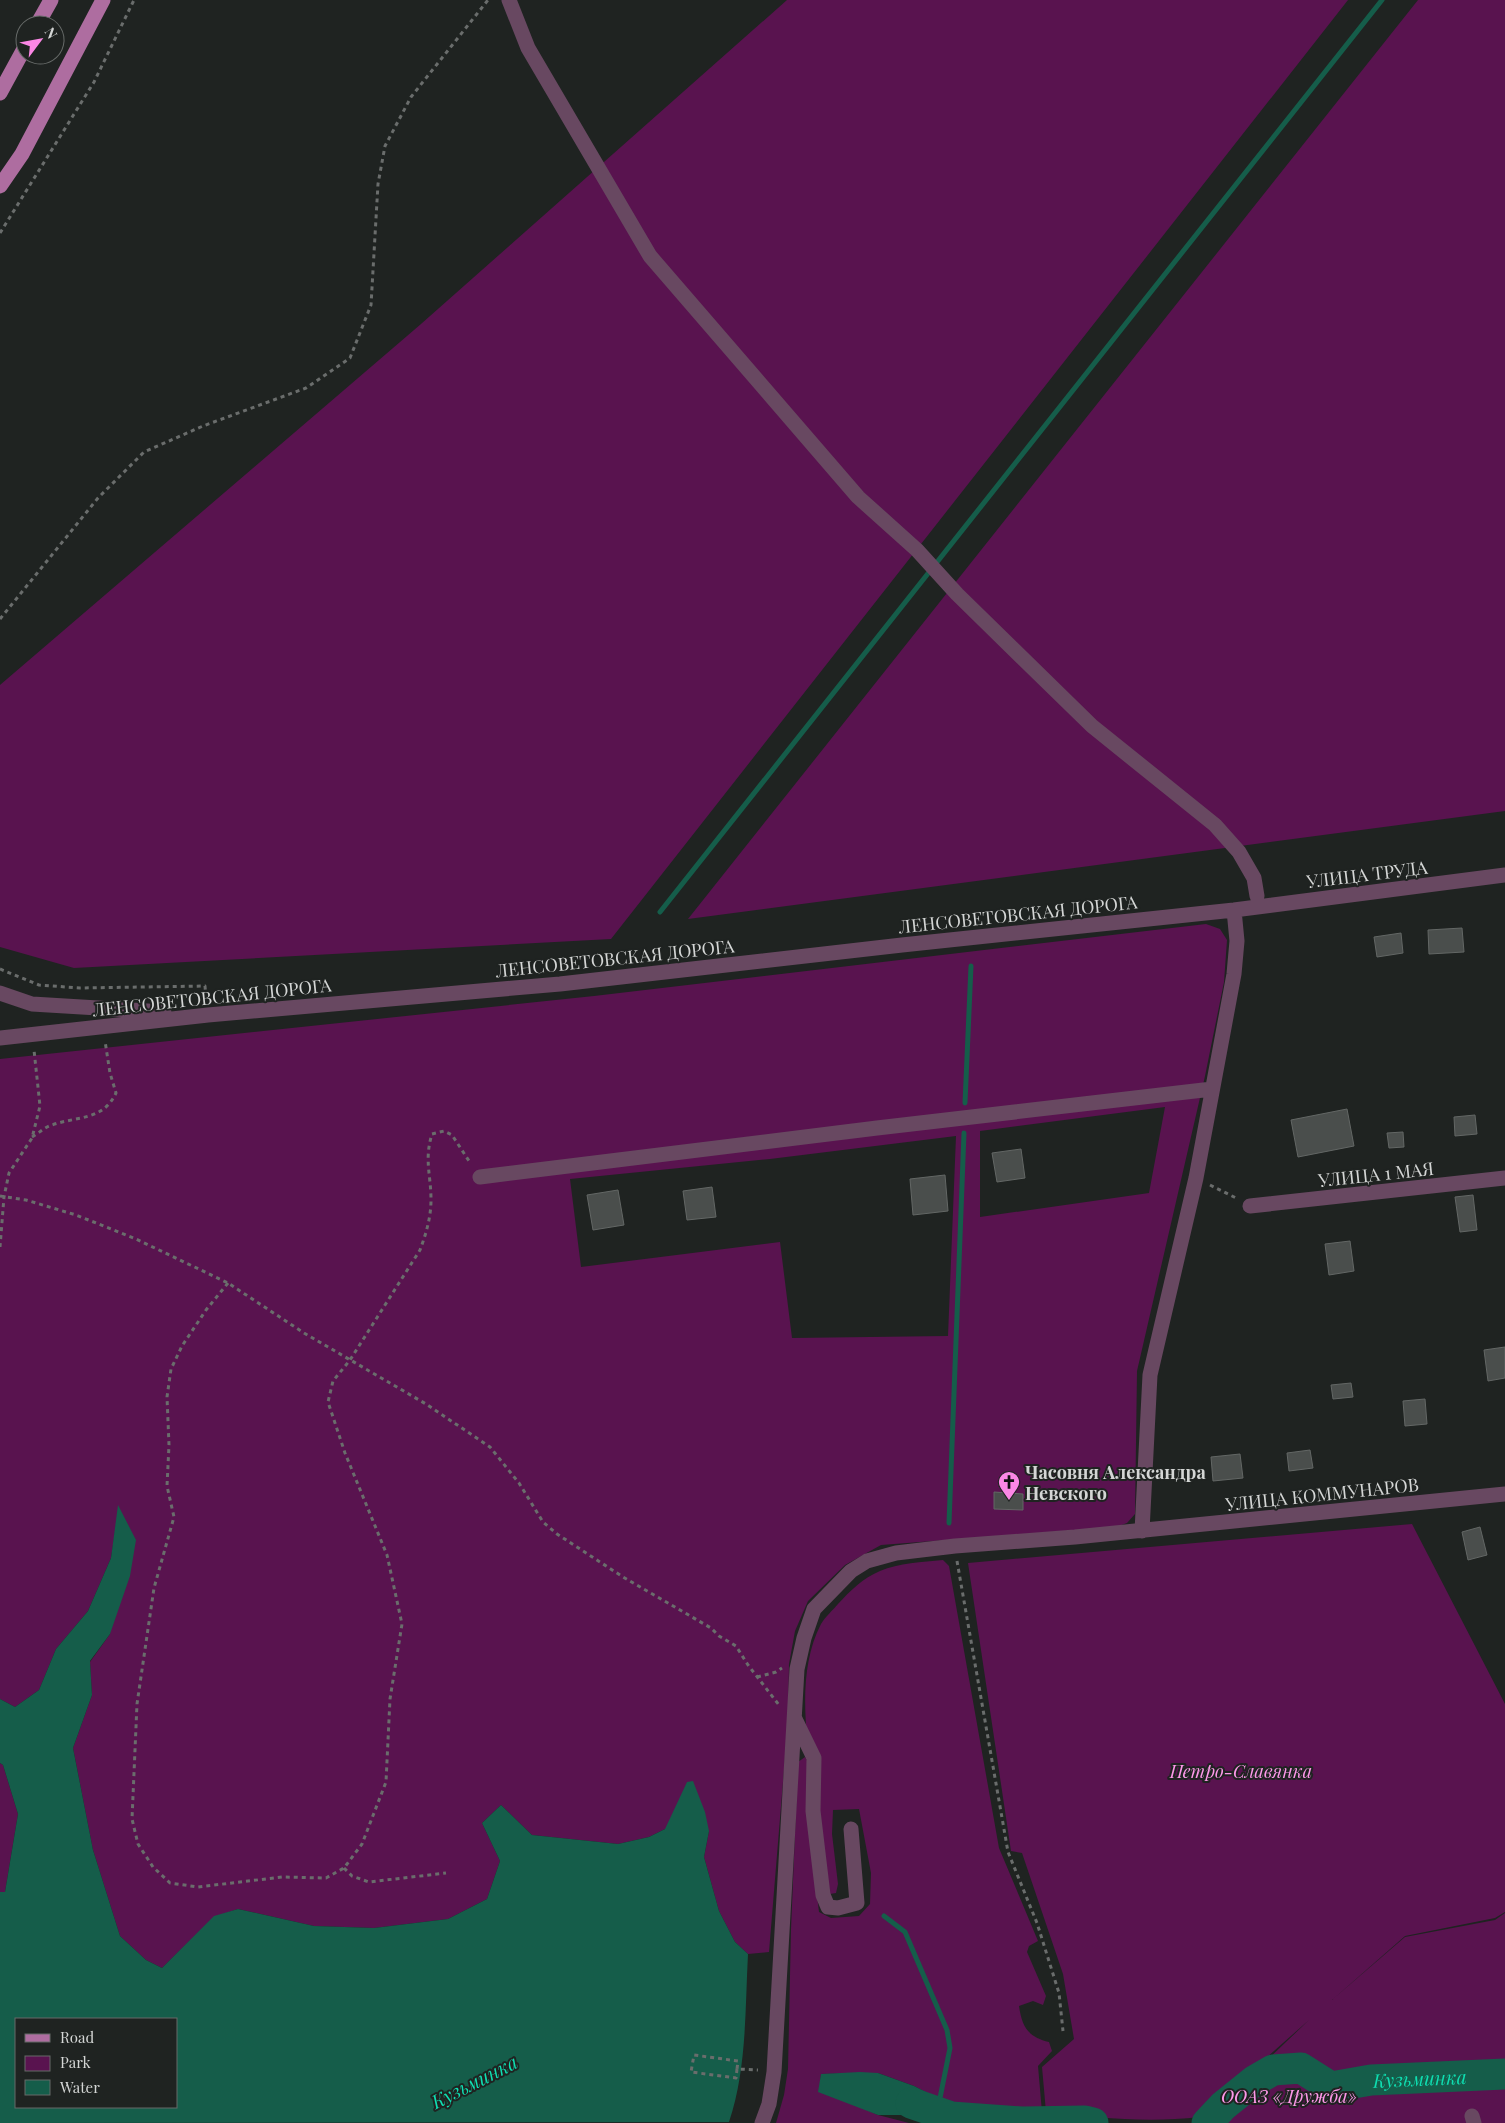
<svg xmlns="http://www.w3.org/2000/svg" width="1505" height="2123" viewBox="0 0 1505 2123" font-family="'Playfair Display',serif">
<style>
.green{fill:#59134f;fill-rule:evenodd}
.water{fill:#155d4a;fill-rule:evenodd}
.lines{fill:none;stroke-linecap:round;stroke-linejoin:round}
.stream{stroke:#155d4a;stroke-width:5}
.river{stroke:#155d4a;stroke-width:31}
.building{fill:#4a4e4c;stroke:#636765}
.path{stroke:#6a6d6c;stroke-width:3;stroke-dasharray:4 4;stroke-linecap:butt}
.minor{stroke:#684861;stroke-width:15}
.major{stroke:#ae6da0;stroke-width:15}
.labels{text-anchor:middle;dominant-baseline:central;stroke-width:4;stroke-linejoin:round;paint-order:stroke}
.street-label{font-size:18px;fill:#d4d6d5;stroke:#1f2321}
.poi-label{font-size:18px;font-weight:bold;fill:#d4d6d5;stroke:#1f2321;text-anchor:start}
.park-label{font-size:18px;font-style:italic;fill:#fd98e9;stroke:#1f2321}
.water-label{font-size:19px;font-style:italic;fill:#0fdeb1;stroke:#1f2321}
</style>
<rect width="100%" height="100%" fill="#1f2321"/>
<path class="green" d="M787,0H1348L611,939L74,968L0,947V685L421,324Z
M1418,0H1505V811L688,919Z
M1206,924L1220,929L1227,940L1224,982L1205,1076L1137,1371L1135,1514L1127,1523L1116,1527L881,1545L845,1565L808,1601L795,1631L789,1664L788,1721L769,1952L748,1954L735,1942L719,1911L704,1857L709,1831L665,1829L649,1837L618,1844L532,1835L501,1805L482,1823L500,1861L487,1899L448,1919L374,1928L314,1926L238,1909L214,1917L162,1968L146,1960L120,1936L93,1850L73,1748L92,1695L90,1662L110,1634L119,1506L111,1558L88,1611L56,1649L39,1690L15,1707L0,1699V1059L594,996ZM1165,1107L1149,1193L980,1217V1131ZM956,1136L948,1336L792,1338L780,1242L581,1267L570,1179L770,1159Z
M1412,1524L1505,1704V1912L1495,1918L1405,1936L1332,2000L1405,1937L1495,1920L1505,1913V2123H1207C1227,2102 1247,2084 1272,2071L1262,2065L1309,2020L1199,2117C1150,2123 1096,2118 1046,2112L1042,2067L1074,2039L1063,1974L1022,1853L1011,1851L968,1563Z
M943,1560L949,1566L999,1848L1038,1941L1029,1946L1027,1952L1046,1996L1043,2005L1033,2001L1019,2006C1022,2027 1028,2037 1049,2042L1052,2051L1038,2066L1042,2112L1023,2113L980,2110L939,2099L914,2086L878,2073L821,2074L820,2084L860,2107L878,2115L909,2123H776L784,2095L788,2069L791,1929L798,1762L805,1757L809,1764L807,1811L819,1912L831,1918L859,1916L870,1904L871,1873L859,1809L833,1810L832,1834L838,1884L836,1893L830,1894C825,1861 820,1829 815,1796C807,1743 795,1674 821,1624C825,1617 833,1610 838,1604C850,1591 863,1578 880,1571C899,1563 922,1562 943,1560Z
M0,1763L3,1765L18,1814L5,1892H0Z
M951,2117L1022,2122L1085,2121L1093,2123H949Z"/>
<path class="water" d="M118,1505L136,1540L130,1576L110,1634L90,1661L92,1695L73,1748L93,1850L120,1936L146,1960L162,1968L214,1916L238,1909L314,1926L374,1928L448,1919L487,1899L500,1861L482,1823L501,1805L532,1835L618,1844L649,1837L665,1829L687,1782L693,1781L705,1812L709,1831L704,1857L719,1911L735,1942L748,1954C745,2009 747,2069 729,2122L0,2123V1892H5L18,1814L3,1765L0,1763V1699L15,1707L39,1690L56,1649L88,1611L111,1558ZM16,2019H176V2107H16Z
M860,2072L878,2073L914,2086L926,2092L936,2106L951,2117L939,2119L916,2115H878L818,2092L821,2074Z"/>
<g class="lines">
<path class="stream" d="M660,912L1382,0
M965,1103L971,966
M949,1523L964,1133
M884,1916L905,1932L947,2030L950,2048L939,2103L940,2113"/>
<g class="river">
<path d="M911,2103L951,2117L1022,2122L1085,2121L1093,2123"/>
<path id="s1" d="M1207,2123L1223,2106L1254,2081L1273,2070L1301,2068L1331,2087L1371,2080L1505,2074"/>
</g>
</g>
<path class="building" d="M1462,928L1464,952L1429,954L1428,930Z
M1401,933L1403,953L1377,957L1374,937Z
M1347,1109L1354,1146L1298,1157L1291,1120Z
M1475,1115L1477,1134L1455,1136L1454,1117Z
M1403,1132L1404,1147L1389,1148L1387,1133Z
M1021,1149L1025,1178L997,1182L992,1153Z
M945,1175L948,1211L913,1215L910,1179Z
M712,1187L716,1217L687,1220L683,1191Z
M618,1190L624,1225L593,1230L587,1195Z
M1473,1195L1477,1230L1460,1232L1455,1197Z
M1350,1241L1354,1271L1329,1275L1325,1244Z
M1505,1347V1378L1488,1381L1484,1350Z
M1351,1383L1353,1397L1333,1399L1331,1385Z
M1425,1399L1427,1424L1405,1426L1403,1401Z
M1310,1450L1313,1468L1289,1471L1287,1453Z
M1240,1454L1243,1478L1213,1481L1211,1457Z
M994,1492L1023,1494V1510L994,1509Z
M1480,1527L1487,1555L1468,1560L1462,1532Z"/>
<g class="lines">
<path class="path" d="M0,233L94,82L134,0
M0,619L98,498L144,452L203,426L306,388L350,358L371,305L378,184L385,146L411,97L488,0
M0,969L39,985L80,988L205,986L206,999
M32,1137C39,1133 45,1127 52,1125C77,1116 103,1121 116,1093L110,1073L105,1041
M1210,1185L1238,1199
M0,1196L26,1200L76,1215L136,1239L228,1283L304,1333L426,1404L490,1447L519,1483L543,1522L557,1534L623,1577L711,1628L719,1636L736,1646L748,1665L779,1705
M0,1247L4,1197L9,1173L32,1138L40,1106L34,1050
M228,1283L206,1310L182,1346L171,1369L167,1397L169,1445L167,1486L174,1517L154,1588L137,1704L132,1819L138,1844L153,1867L170,1883L198,1887L282,1877L326,1878L344,1868L362,1844L386,1782L390,1699L402,1624L387,1555L345,1453L328,1402L333,1381L350,1360L420,1250C426,1234 431,1217 431,1200C431,1175 424,1160 432,1134L444,1131L452,1135L471,1164
M957,1561L1008,1852L1037,1923L1059,1993L1063,2031
M757,1677L776,1672L782,1668
M344,1868L352,1876L369,1882L446,1873
M737,2069L736,2078L691,2072L694,2055L738,2061L737,2069L758,2070"/>
<path class="minor" d="M509,0L528,48L650,256L858,497L917,550L957,594L1092,726L1215,825L1239,852L1254,878L1257,896
M0,993L32,1004L164,1012
M0,1038L208,1015L560,984L902,945L1234,910L1505,875
M480,1177L877,1128L1212,1089
M1250,1206L1505,1178
M1142,1531L1150,1375L1196,1178L1234,974L1237,941L1234,910
M795,1719L814,1758L813,1811L823,1895L828,1907L838,1908L857,1903L851,1829
M1472,2116L1474,2123
M762,2123L769,2104L774,2072L797,1669L804,1638L814,1609L851,1571L867,1561L896,1553L955,1546L1075,1537L1505,1494"/>
<path class="major" d="M37,25L51,0
M0,93L25,47
M0,186L22,154L103,0"/>
</g>
<defs>
<g id="church-pin" transform="scale(1.125)"><path d="M0 17L-7.5 6A9.5 9.5 0 1 1 7.5 6Z" fill="#fb87e5" stroke="#1f2321"/><path d="M-1.2-6h2.4v3.5h3.3v2.4h-3.3V6h-2.4V-.1h-3.3v-2.4h3.3Z" fill="#111"/></g>
</defs>
<g fill-rule="evenodd">
<use href="#church-pin" x="1009" y="1482"/>
</g>
<g class="labels">
<g class="street-label">
<text transform="translate(1367 874) rotate(-7)">УЛИЦА ТРУДА</text>
<text transform="translate(1018 914) rotate(-6)">ЛЕНСОВЕТОВСКАЯ ДОРОГА</text>
<text transform="translate(615 958) rotate(-6)">ЛЕНСОВЕТОВСКАЯ ДОРОГА</text>
<text transform="translate(212 997) rotate(-6)">ЛЕНСОВЕТОВСКАЯ ДОРОГА</text>
<text transform="translate(1376 1174) rotate(-6)">УЛИЦА 1 МАЯ</text>
<text transform="translate(1322 1494) rotate(-6)">УЛИЦА КОММУНАРОВ</text>
</g>
<g class="poi-label">
<text x="1025" y="1472">Часовня Александра<tspan x="1025" dy="21">Невского</tspan></text>
</g>
<g class="park-label">
<text x="1241" y="1771">Петро-Славянка</text>
<text x="1289" y="2096">ООАЗ «Дружба»</text>
</g>
<g class="water-label">
<text stroke="none"><textPath href="#s1" startOffset="238">Кузьминка</textPath></text>
<text transform="translate(474 2081) rotate(-27)">Кузьминка</text>
</g>
</g>
<rect x="15" y="2018" width="162" height="90" fill="#1f2321" stroke="#676b69"/>
<rect x="25" y="2034" width="25" height="8" fill="#ae6da0" stroke="#676b69"/>
<text x="60" y="2043" font-size="15" fill="#d4d6d5">Road</text>
<rect x="25" y="2056" width="25" height="15" fill="#59134f" stroke="#676b69"/>
<text x="60" y="2068" font-size="15" fill="#d4d6d5">Park</text>
<rect x="25" y="2080" width="25" height="15" fill="#155d4a" stroke="#676b69"/>
<text x="60" y="2093" font-size="15" fill="#d4d6d5">Water</text>
<g transform="translate(40 40) rotate(58)"><circle r="24" fill="#1f2321" stroke="#676b69"/>
<path d="M0-4L9 19L0 12L-9 19Z" fill="#fb87e5"/>
<text y="-8" font-size="14" font-weight="bold" text-anchor="middle" fill="#d4d6d5">N</text>
</g>
</svg>
